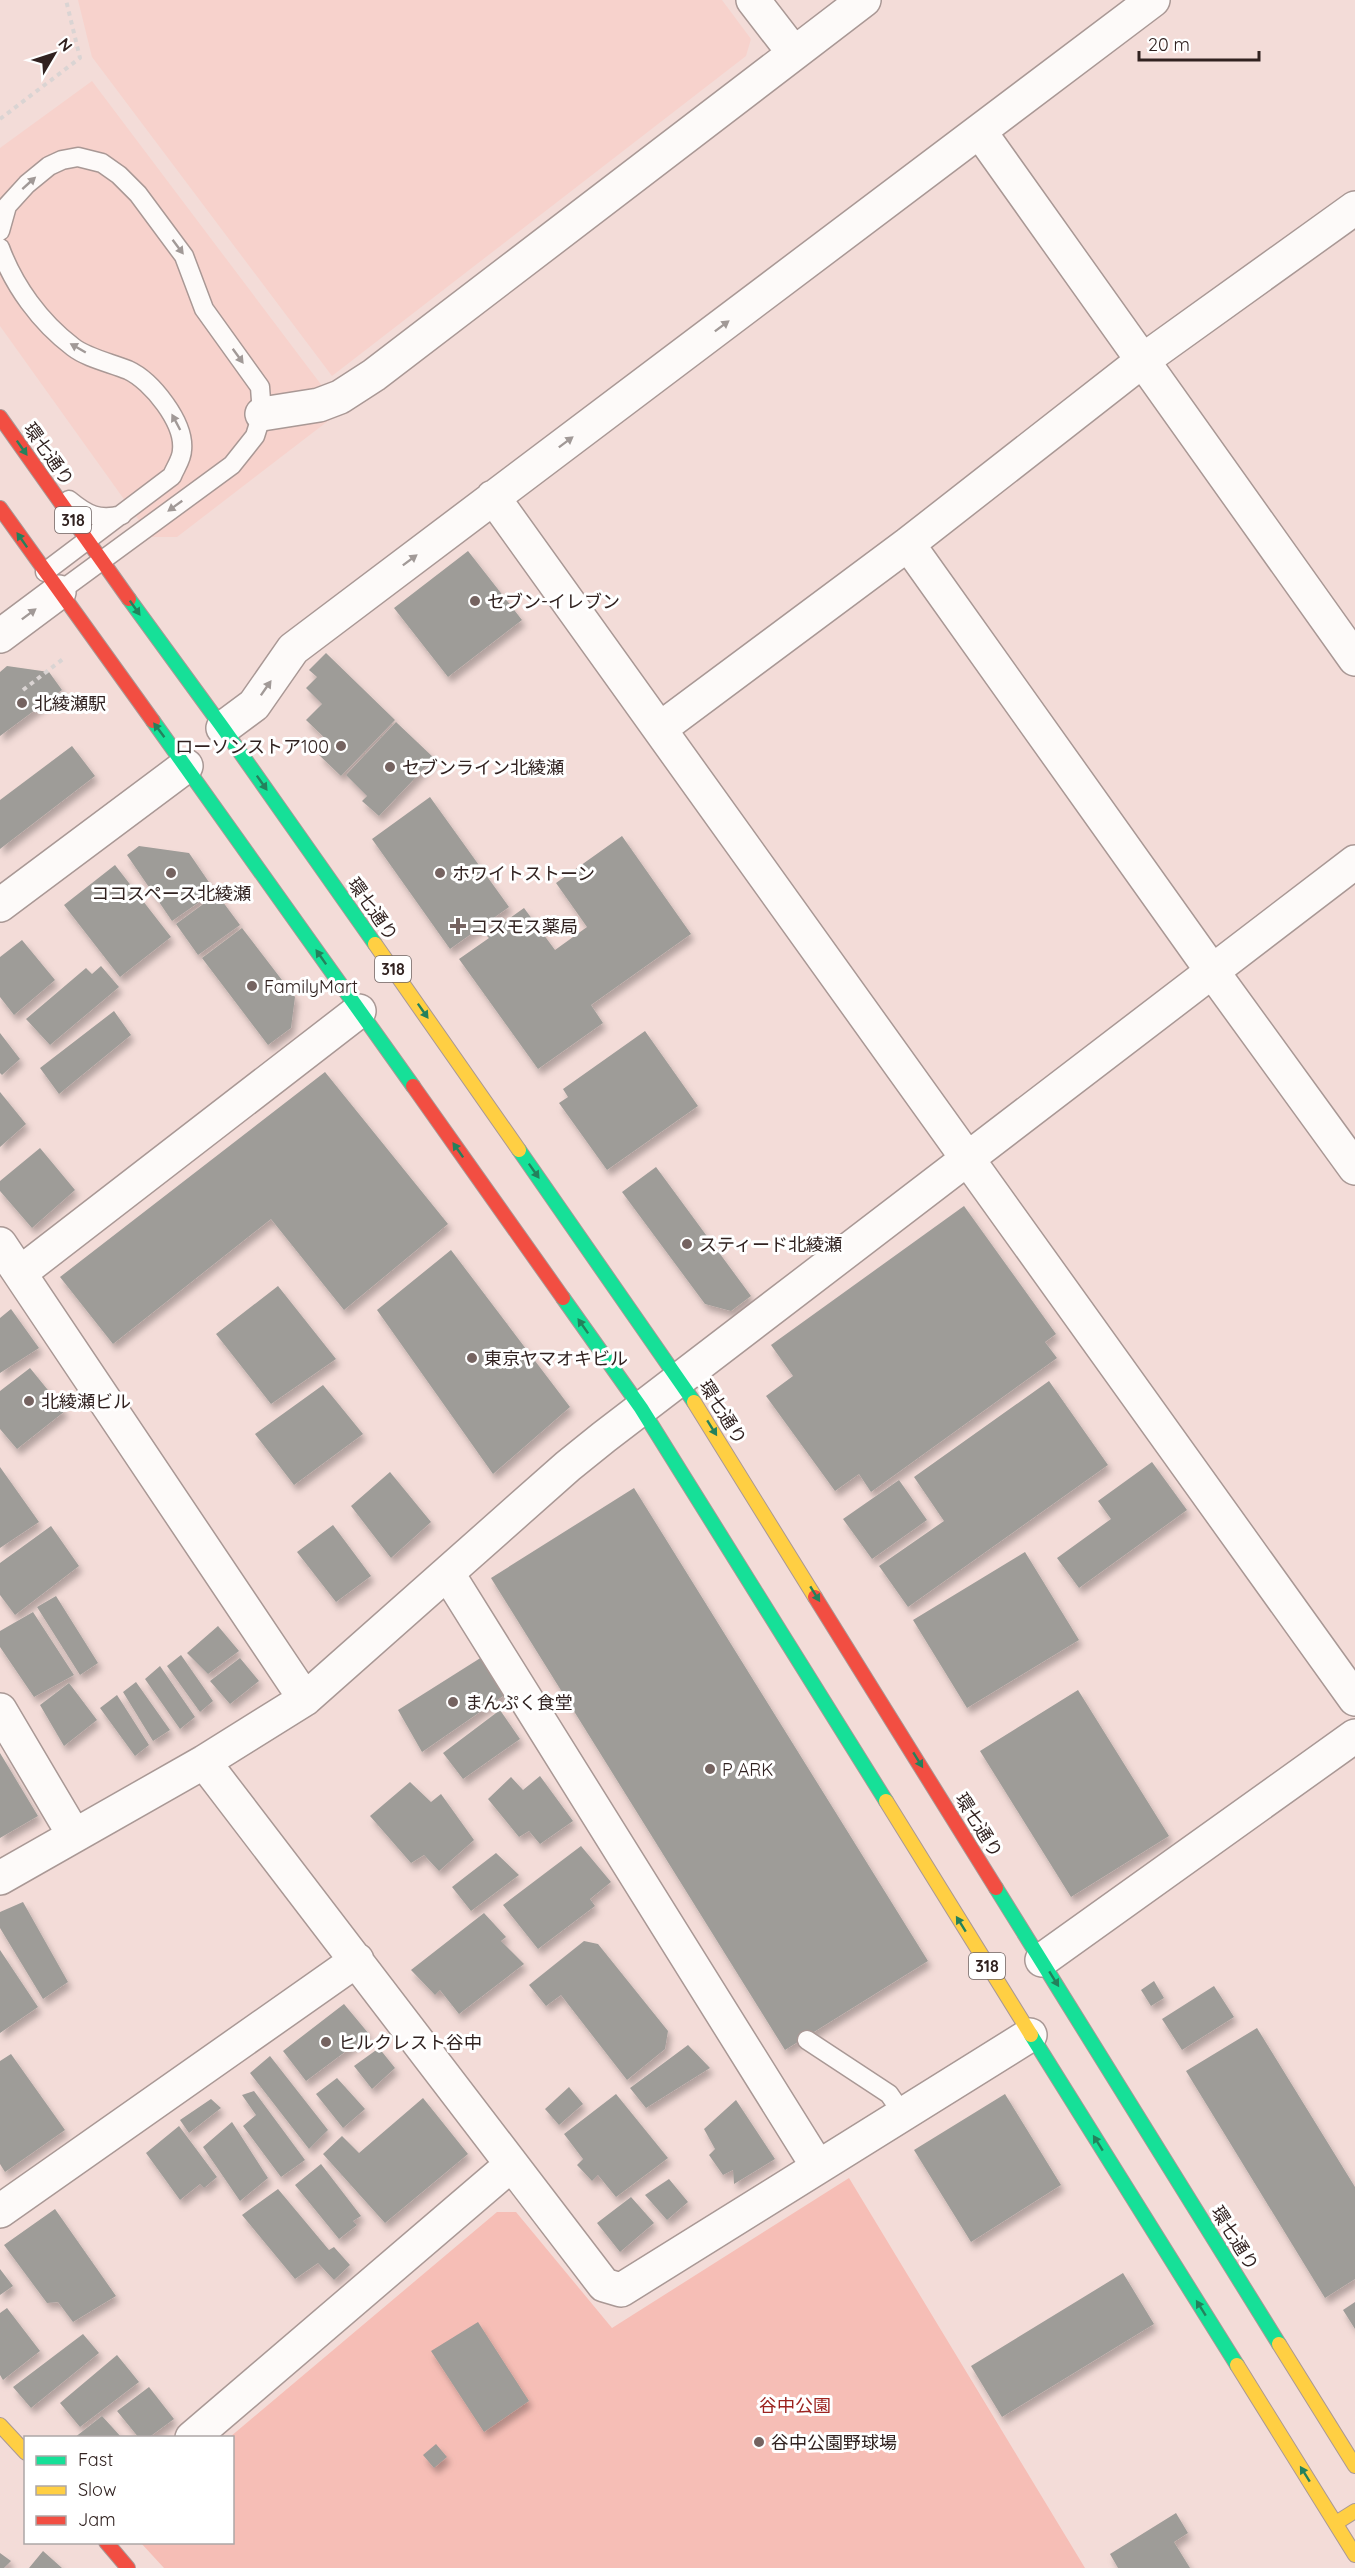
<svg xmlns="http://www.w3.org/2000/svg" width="1355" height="2568" viewBox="0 0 1355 2568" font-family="Quicksand,'Noto Sans JP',sans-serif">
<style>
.built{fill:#f7d2cc}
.green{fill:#f6beb6}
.building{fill:#9e9c98;filter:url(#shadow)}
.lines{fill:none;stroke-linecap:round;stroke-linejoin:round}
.lane-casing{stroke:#a99895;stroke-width:21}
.street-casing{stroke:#a99895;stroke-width:36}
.fast-casing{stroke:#a99895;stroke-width:16}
.slow-casing{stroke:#a99895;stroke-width:16}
.jam-casing{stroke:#a99895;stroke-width:16}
.path{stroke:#dad4d3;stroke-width:4;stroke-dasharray:4.5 4.5;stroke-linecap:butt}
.lane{stroke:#fdfaf9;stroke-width:18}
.street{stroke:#fdfaf9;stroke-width:33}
.fast{stroke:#16e098;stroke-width:14}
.slow{stroke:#ffcf43;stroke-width:14}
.jam{stroke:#f24e42;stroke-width:14}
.oneway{fill:#a19997}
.oneway2{fill:#24815c}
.poi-dot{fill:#756360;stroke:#fff;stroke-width:2}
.labels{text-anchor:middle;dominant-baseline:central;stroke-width:6;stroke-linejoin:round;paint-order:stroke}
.shield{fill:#fff;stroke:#6f6463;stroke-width:1.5}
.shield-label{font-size:16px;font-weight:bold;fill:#312220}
.street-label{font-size:18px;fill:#312220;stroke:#fff}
.poi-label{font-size:18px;fill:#312220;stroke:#fff;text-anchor:start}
.park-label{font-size:18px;fill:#9c231f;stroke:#fff}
</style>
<defs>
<filter id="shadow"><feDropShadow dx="3.5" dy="6" stdDeviation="3" flood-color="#0004"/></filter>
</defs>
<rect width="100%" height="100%" fill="#f3dcd8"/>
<path class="built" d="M78,0H722L751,39L746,56L332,376L92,57Z
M92,81L341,411L177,537H151L0,326V148Z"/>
<path class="green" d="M849,2178L1085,2568H164L141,2543L232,2542V2438L230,2437L497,2212H516L612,2328Z"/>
<path class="building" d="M468,551L522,620L448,677L394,608Z
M326,653L395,720L341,776L319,755L331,744L306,720L322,704L306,688L317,677L309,670Z
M7,666L49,672L62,690L0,736V672Z
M396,722L434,758L379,816L362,801L367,796L346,775Z
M72,746L95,776L0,849V800Z
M430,797L509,907L450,949L372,839Z
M622,836L691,934L591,1005L603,1023L538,1069L459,959L489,938L486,935L524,908L555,950L587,927L556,883Z
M139,846L189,853L215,891L172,921L127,855Z
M115,865L171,937L120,977L64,905Z
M217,894L240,925L198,955L176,924Z
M242,928L295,997L291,1028L268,1045L202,958Z
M22,940L55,980L14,1015L0,997V957Z
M101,966L119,987L50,1045L26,1019L86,968L92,974Z
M114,1011L131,1035L59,1094L40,1068Z
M645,1031L698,1106L607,1170L559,1103L568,1097L563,1089Z
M0,1033L20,1059L2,1075L0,1073Z
M325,1072L448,1224L344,1310L271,1219L113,1344L60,1277Z
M0,1092L26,1124L0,1147Z
M40,1148L75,1190L32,1228L0,1191V1181Z
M656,1167L751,1296L731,1311L705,1304L622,1192Z
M964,1206L1056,1334L1045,1342L1057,1358L871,1492L859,1474L835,1491L766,1396L793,1376L771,1345Z
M451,1250L570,1407L493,1474L377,1310Z
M278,1286L336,1359L271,1404L216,1334Z
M11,1309L39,1348L0,1373V1318Z
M30,1368L65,1411L17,1449L0,1429V1391Z
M1049,1381L1108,1465L908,1607L879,1566L944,1521L914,1477Z
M323,1385L363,1434L294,1485L255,1434Z
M1152,1462L1187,1510L1079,1588L1057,1558L1111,1519L1098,1501Z
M0,1467L39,1522L0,1548Z
M390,1472L431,1522L391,1558L351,1506Z
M899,1480L927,1520L872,1559L843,1519Z
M634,1488L928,1961L785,2050L491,1578Z
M333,1525L371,1576L336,1602L297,1552Z
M51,1526L79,1566L15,1615L0,1595V1563Z
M1025,1552L1079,1640L967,1708L913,1620Z
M56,1596L98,1663L80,1675L37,1607Z
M33,1612L74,1675L34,1697L0,1647V1631Z
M218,1626L239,1651L208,1674L187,1653Z
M181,1655L213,1701L200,1712L167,1666Z
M482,1657L506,1694L422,1752L398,1710Z
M240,1658L259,1681L230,1704L210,1681Z
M160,1666L195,1717L180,1729L145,1679Z
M136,1682L170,1730L153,1741L123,1692Z
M69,1683L97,1720L64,1746L40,1705Z
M1078,1690L1169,1836L1071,1897L980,1751Z
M117,1695L149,1745L135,1756L100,1708Z
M500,1710L520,1739L463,1779L443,1753Z
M0,1753L38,1816L0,1838Z
M540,1776L573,1821L540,1844L529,1831L519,1837L488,1799L511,1777L523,1790Z
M410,1782L431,1802L441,1794L474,1840L439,1871L424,1855L411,1863L370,1816Z
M581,1846L611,1882L590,1899L595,1906L538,1949L503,1905Z
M496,1853L519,1875L471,1911L452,1887Z
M23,1902L68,1982L43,1999L0,1928V1912Z
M484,1913L506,1937L501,1941L524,1964L459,2014L440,1990L435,1995L411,1970Z
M584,1941L598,1944L668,2031L665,2049L627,2080L561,1995L546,2006L529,1985Z
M0,1950L38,2007L0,2033Z
M1154,1981L1164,1998L1151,2006L1141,1990Z
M1214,1986L1234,2017L1182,2050L1162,2019Z
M344,2004L369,2034L306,2081L283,2051Z
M1257,2028L1355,2187V2279L1325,2298L1186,2071Z
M688,2045L710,2068L646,2108L630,2088Z
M379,2048L395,2068L372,2089L354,2066Z
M11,2054L65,2130L5,2172L0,2164V2061Z
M270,2056L328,2130L309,2149L250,2073Z
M337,2078L365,2109L343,2128L316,2094Z
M569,2087L583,2104L559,2125L545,2109Z
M254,2091L305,2160L281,2177L243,2126L256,2115L242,2095Z
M616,2094L668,2158L616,2197L598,2175L592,2181L577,2165L583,2159L564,2134Z
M1005,2094L1061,2185L971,2242L914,2150Z
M423,2098L468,2154L385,2223L323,2154L342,2136L359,2153Z
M211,2099L221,2108L189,2133L180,2120Z
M736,2100L775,2159L734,2184L733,2170L723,2175L709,2155L715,2149L704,2129Z
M232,2122L268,2178L240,2201L203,2147Z
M179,2126L217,2177L204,2188L200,2184L180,2200L146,2153Z
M321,2164L361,2216L353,2221L357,2225L339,2239L295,2185Z
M669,2179L688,2202L667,2220L645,2195Z
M278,2189L329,2250L334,2247L350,2265L334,2280L318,2263L295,2279L242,2215Z
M631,2197L654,2223L620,2252L597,2223Z
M55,2209L116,2296L73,2322L58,2302L47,2303L4,2245Z
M0,2269L13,2286L0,2295Z
M1123,2273L1154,2324L1002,2417L971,2366Z
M1355,2302V2329L1343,2310Z
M7,2308L40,2351L3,2380L0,2375V2313Z
M478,2322L529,2401L484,2432L431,2351Z
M83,2334L99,2353L31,2408L13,2387Z
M117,2355L139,2382L80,2427L60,2403Z
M149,2387L174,2419L148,2438H139L117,2411Z
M102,2416L122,2438H74Z
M436,2444L447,2457L434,2468L423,2455Z
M1176,2513L1188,2533L1174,2542L1190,2568H1118L1110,2554Z
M43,2551L62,2568H29Z
M0,2553L11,2561L4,2568H0Z"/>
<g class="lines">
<g class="lane-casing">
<path id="lane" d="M0,231L7,206L27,184L49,166L62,160L78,157L102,163L119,175L138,194L184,256L204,309L260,387L262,414L255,436L232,465L59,592
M0,248C14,286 40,322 73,347C87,358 111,363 128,370C152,381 185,423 182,450C182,459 175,468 172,476L45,572
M69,500C87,515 99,521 122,515
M807,2040L889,2094L903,2114"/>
</g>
<g class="street-casing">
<path id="street" d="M753,0L794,53
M980,132L1355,659
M262,414L319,405L340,397L374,375L864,0
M493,497L1355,1699
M908,544L1212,971L1355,1168
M0,636L59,592
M223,728L254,705L293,649L1153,0
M661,728L908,544L1142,361L1355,208
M0,905L186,766
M0,1244L305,1699
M20,1273L359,1011
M448,1574L818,2167
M0,1710L74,1835
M204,1762L604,2285L621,2290L1030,2035
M0,1878L204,1762L305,1699L568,1466L604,1437L1355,862
M1042,1960L1355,1736
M0,2211L357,1960
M192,2438L511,2165"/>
</g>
<g class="fast-casing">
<path id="fast" d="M129,599L223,728L375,944
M153,721L413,1086
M519,1150L694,1402
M563,1298L641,1408L886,1801
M996,1888L1279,2344
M1031,2035L1237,2365"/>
</g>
<g class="slow-casing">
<path id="slow" d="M375,944L519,1150
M694,1402L815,1597
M886,1801L1031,2035
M1279,2344L1355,2466
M1237,2365L1355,2555
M0,2425L26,2453
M1336,2523L1355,2511"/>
</g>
<g class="jam-casing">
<path id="jam" d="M0,417L129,599
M0,508L153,721
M413,1086L563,1298
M815,1597L996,1888
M106,2542L128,2568"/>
</g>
<path class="path" d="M0,119L80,58L66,0
M23,690L63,659"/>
<use href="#lane" class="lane"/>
<use href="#street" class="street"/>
<use href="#fast" class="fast"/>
<use href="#slow" class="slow"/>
<use href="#jam" class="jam"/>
</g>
<defs><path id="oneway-solid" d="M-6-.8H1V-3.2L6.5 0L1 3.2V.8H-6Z" transform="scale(1.5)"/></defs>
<g class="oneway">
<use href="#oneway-solid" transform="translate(29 183) rotate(-42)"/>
<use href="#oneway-solid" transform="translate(178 247) rotate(53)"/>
<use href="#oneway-solid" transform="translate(722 326) rotate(-37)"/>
<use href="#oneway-solid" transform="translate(78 348) rotate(-150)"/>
<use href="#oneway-solid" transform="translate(238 356) rotate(54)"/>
<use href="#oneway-solid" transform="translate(176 422) rotate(-118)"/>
<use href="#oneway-solid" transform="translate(566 442) rotate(-37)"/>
<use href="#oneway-solid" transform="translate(175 506) rotate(144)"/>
<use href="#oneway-solid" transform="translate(410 560) rotate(-37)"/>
<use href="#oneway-solid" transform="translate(29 614) rotate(-37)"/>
<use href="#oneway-solid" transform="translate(266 688) rotate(-55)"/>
</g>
<g class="oneway2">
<use href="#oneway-solid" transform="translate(22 448) rotate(55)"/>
<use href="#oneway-solid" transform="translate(22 540) rotate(-125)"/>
<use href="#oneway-solid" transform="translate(135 608) rotate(55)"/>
<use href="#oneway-solid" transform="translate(159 730) rotate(-127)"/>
<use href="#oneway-solid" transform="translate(262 783) rotate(55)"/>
<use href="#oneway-solid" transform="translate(321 957) rotate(-125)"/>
<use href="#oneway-solid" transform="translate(423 1011) rotate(55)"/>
<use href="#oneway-solid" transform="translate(458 1150) rotate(-125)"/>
<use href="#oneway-solid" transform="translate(534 1171) rotate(55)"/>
<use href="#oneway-solid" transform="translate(583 1326) rotate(-125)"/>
<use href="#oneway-solid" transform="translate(712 1428) rotate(58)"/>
<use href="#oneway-solid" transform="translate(815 1594) rotate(58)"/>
<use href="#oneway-solid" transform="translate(918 1760) rotate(58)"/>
<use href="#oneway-solid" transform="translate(961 1924) rotate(-122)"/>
<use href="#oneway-solid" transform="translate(1054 1979) rotate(58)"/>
<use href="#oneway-solid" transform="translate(1098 2143) rotate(-122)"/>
<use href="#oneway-solid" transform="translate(1201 2308) rotate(-122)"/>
<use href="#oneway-solid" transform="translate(1305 2474) rotate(-122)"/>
</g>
<g class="poi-dot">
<circle cx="475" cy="601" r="6"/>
<circle cx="22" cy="703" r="6"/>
<circle cx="341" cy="746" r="6"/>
<circle cx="390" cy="767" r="6"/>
<circle cx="171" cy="873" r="6"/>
<circle cx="440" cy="873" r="6"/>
<path d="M455 917h6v6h6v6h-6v6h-6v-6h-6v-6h6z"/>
<circle cx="252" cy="986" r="6"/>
<circle cx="687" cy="1244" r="6"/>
<circle cx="472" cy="1358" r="6"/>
<circle cx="29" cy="1401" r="6"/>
<circle cx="453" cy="1702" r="6"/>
<circle cx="710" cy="1769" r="6"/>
<circle cx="326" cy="2042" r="6"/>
<circle cx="759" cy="2442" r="6"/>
</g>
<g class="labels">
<g class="shield">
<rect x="55" y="507" width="36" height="26" rx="4.5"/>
<rect x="375" y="956" width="36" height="26" rx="4.5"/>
<rect x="969" y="1953" width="36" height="26" rx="4.5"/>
</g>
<g class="shield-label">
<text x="73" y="520">318</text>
<text x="393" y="969">318</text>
<text x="987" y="1966">318</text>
</g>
<g class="street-label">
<text transform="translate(49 454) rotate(55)">環七通り</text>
<text transform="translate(373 909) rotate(55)">環七通り</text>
<text transform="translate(723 1412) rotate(58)">環七通り</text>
<text transform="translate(979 1825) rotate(58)">環七通り</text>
<text transform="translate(1235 2238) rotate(58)">環七通り</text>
</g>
<g class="poi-label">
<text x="487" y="601">セブン-イレブン</text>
<text x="34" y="703">北綾瀬駅</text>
<text x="329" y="746" text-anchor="end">ローソンストア100</text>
<text x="402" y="767">セブンライン北綾瀬</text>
<text x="452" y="873">ホワイトストーン</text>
<text x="171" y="893" text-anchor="middle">ココスペース北綾瀬</text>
<text x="470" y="926">コスモス薬局</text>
<text x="264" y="986">FamilyMart</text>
<text x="699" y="1244">スティード北綾瀬</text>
<text x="484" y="1358">東京ヤマオキビル</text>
<text x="41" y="1401">北綾瀬ビル</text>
<text x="465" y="1702">まんぷく食堂</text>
<text x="722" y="1769">P ARK</text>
<text x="338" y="2042">ヒルクレスト谷中</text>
<text x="771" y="2442">谷中公園野球場</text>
</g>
<g class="park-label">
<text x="795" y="2405">谷中公園</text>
</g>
</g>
<rect x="24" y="2436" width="210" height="108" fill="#ffffff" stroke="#ada7a6" stroke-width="1.5"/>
<rect x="36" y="2456" width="30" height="9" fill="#16e098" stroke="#ada7a6" stroke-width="1.5"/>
<text x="78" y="2466" font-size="18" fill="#312220">Fast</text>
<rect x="36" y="2486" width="30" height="9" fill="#ffcf43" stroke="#ada7a6" stroke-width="1.5"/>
<text x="78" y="2496" font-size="18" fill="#312220">Slow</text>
<rect x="36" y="2516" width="30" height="9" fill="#f24e42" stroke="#ada7a6" stroke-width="1.5"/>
<text x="78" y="2526" font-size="18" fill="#312220">Jam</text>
<g transform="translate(54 54) rotate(51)" stroke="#ffffff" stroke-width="4.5" paint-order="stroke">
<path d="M0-4.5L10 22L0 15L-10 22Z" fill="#312220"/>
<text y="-9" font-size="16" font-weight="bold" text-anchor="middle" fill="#312220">N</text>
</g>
<path d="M1139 51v9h120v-9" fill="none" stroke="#312220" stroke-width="3"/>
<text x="1148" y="51" font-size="18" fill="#312220" stroke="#ffffff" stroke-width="4.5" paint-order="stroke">20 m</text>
</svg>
